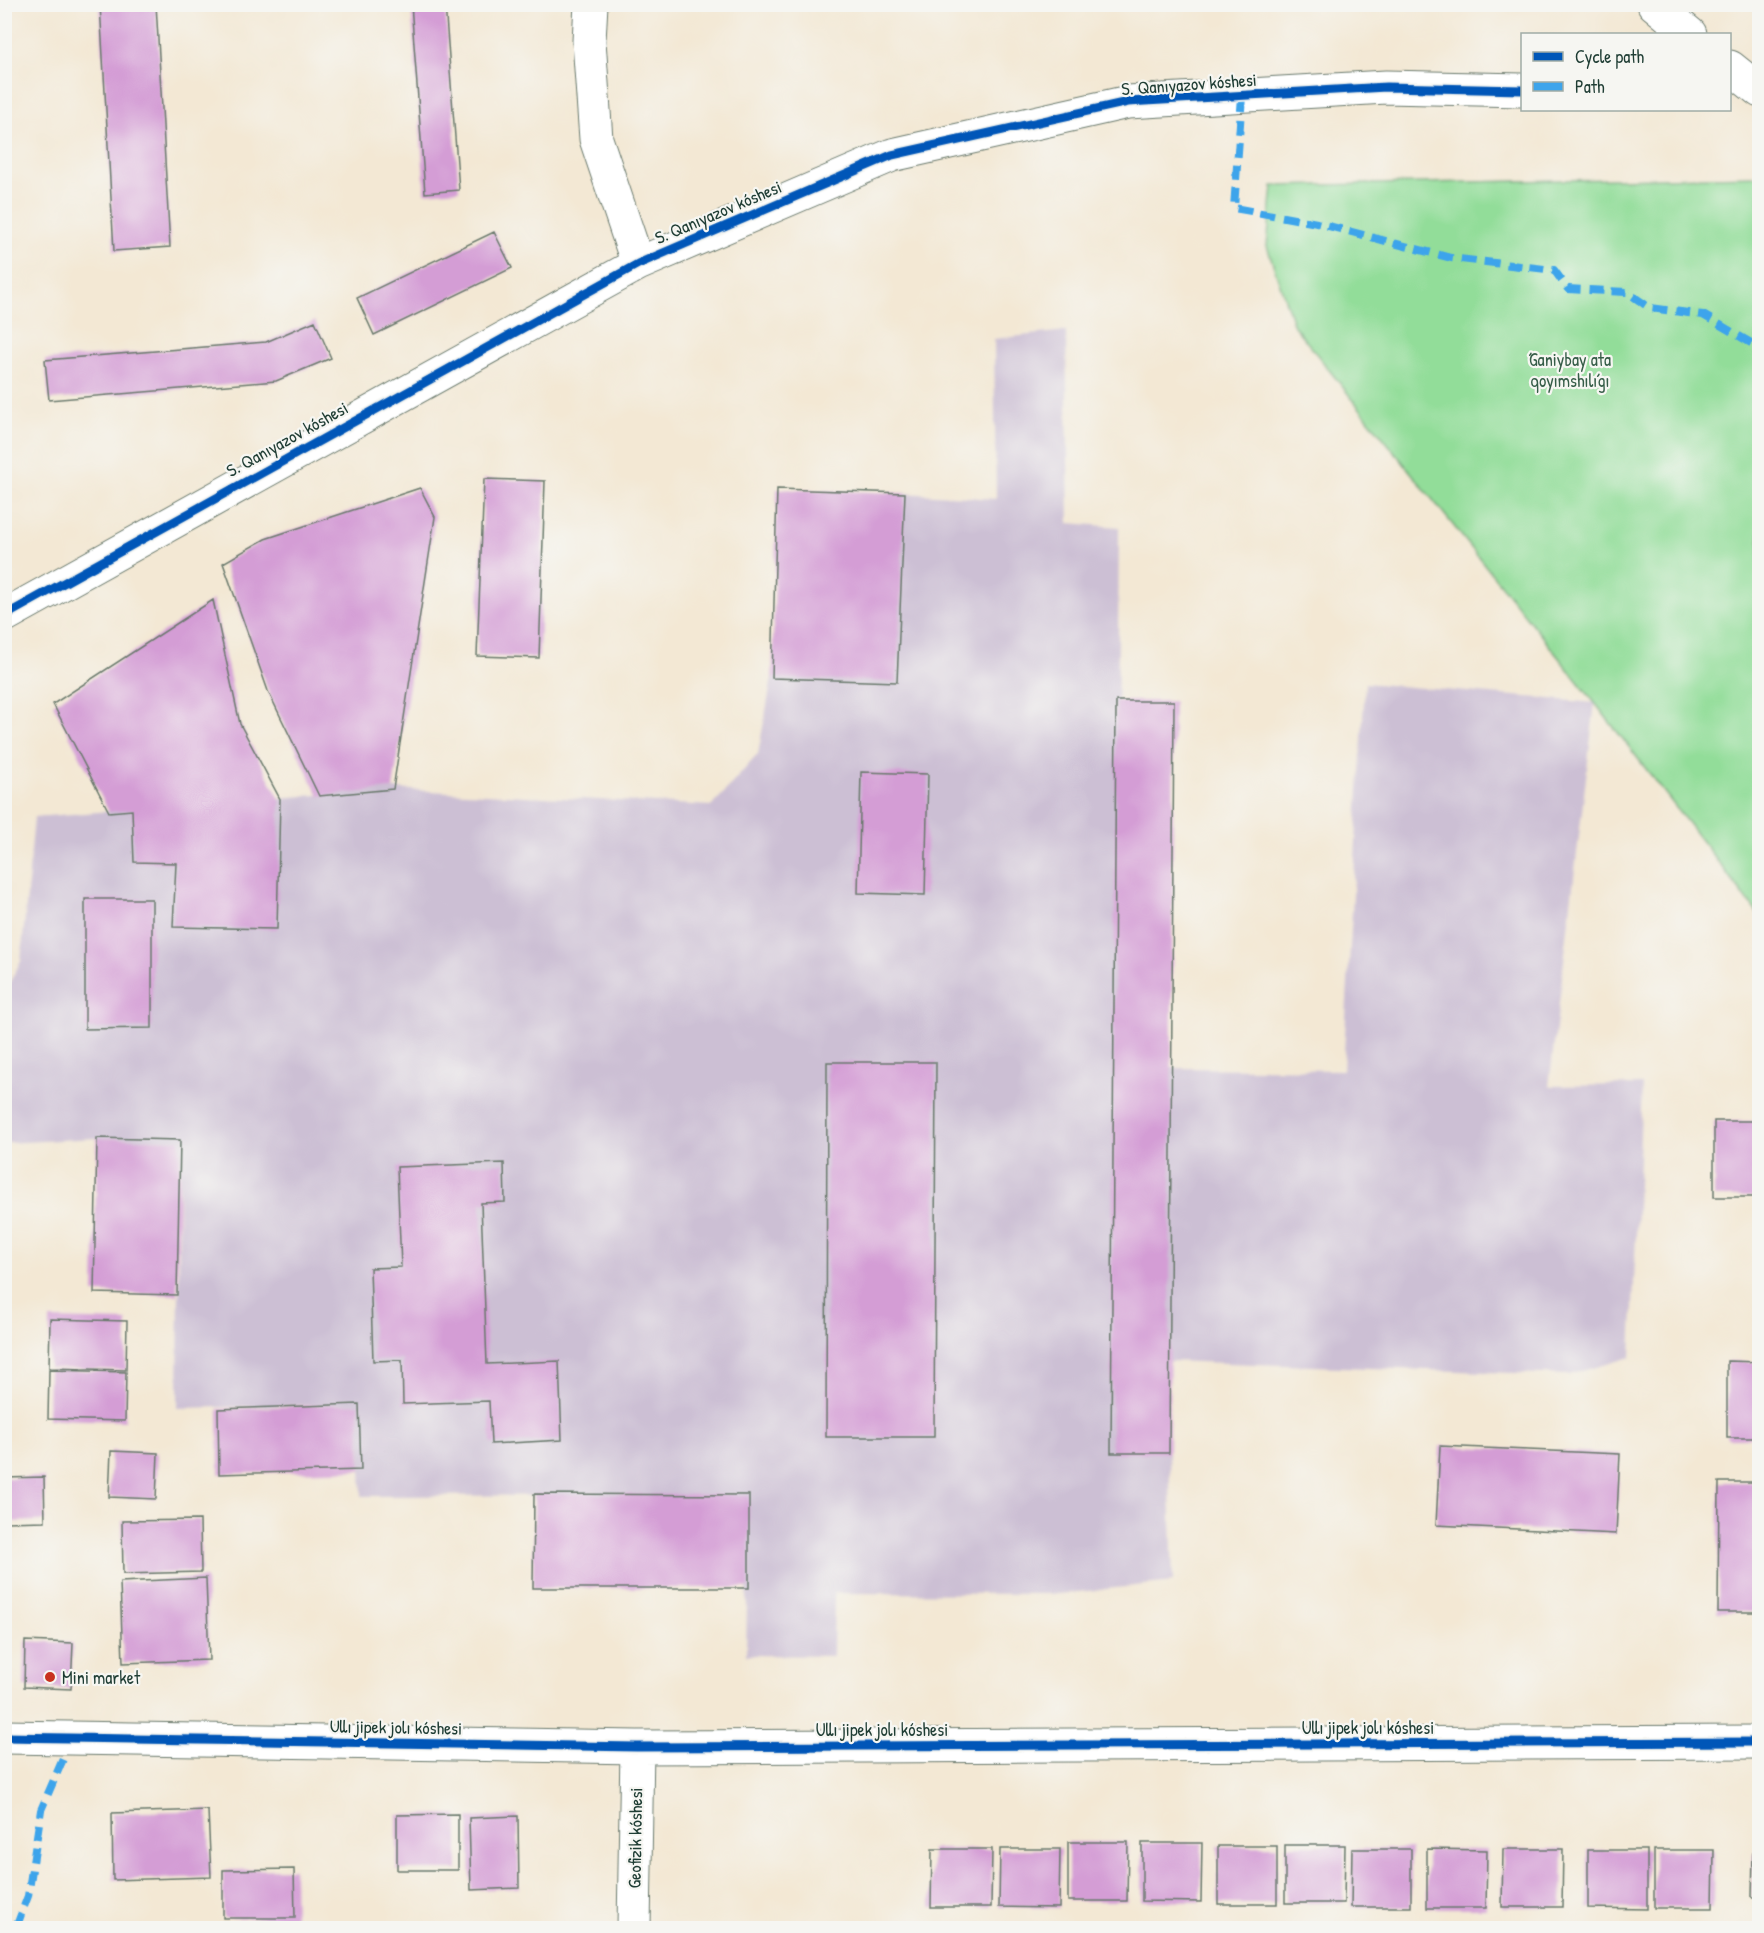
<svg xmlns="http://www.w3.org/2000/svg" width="1764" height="1933" viewBox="0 0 1764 1933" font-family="'Patrick Hand',sans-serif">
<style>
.industrial{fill:#ccbfd4}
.green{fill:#92dd99;stroke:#588d66;stroke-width:1.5}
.building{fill:#d49dd5}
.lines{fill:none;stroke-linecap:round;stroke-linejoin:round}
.minor-casing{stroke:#69796c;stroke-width:35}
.minor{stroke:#fff;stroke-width:33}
.quiet{stroke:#3da4eb;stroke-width:8;stroke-dasharray:15 8;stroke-linecap:butt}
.cycleway-casing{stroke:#f6f6f2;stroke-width:13}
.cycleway{stroke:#0057b8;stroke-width:9}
.poi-dot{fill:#c8321e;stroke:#f6f6f2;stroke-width:2}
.labels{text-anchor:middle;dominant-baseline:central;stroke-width:4.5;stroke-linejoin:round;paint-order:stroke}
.street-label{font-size:18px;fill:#1f3d34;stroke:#f6f6f2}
.park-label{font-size:18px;fill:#365d48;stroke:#f6f6f2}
.poi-label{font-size:18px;fill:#1f3d34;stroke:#f6f6f2;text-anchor:start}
</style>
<rect width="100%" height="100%" fill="#f6f6f2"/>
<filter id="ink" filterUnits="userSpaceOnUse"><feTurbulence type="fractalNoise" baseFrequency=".0167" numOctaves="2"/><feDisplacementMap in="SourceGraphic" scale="12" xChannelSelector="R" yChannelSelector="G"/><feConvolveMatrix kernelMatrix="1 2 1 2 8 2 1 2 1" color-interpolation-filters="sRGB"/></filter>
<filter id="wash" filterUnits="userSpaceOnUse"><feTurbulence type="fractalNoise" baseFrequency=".008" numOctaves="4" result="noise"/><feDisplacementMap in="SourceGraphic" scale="24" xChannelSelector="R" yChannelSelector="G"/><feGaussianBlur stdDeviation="1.35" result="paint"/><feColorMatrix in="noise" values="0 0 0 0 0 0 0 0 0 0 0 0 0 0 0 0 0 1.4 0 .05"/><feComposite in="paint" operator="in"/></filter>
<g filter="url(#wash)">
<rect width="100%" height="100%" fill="#f3e8d4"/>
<path class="industrial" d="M1066,331L1069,523L1119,527L1111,1453H1169L1173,1582L1059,1594L834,1593L833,1656L746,1655L749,1495L362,1496L359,1404L178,1408L180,1140L97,1138L5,1143L4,993L21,961L34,817L393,789L712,806L758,754L772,678L897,682L905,493L996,499L994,339Z
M1365,683L1595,703L1549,1086L1642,1085L1631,1357L1569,1375L1169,1361L1171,1068L1343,1070Z"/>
<path class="green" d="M1759,176H1760L1759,915L1595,703L1294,326L1267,246L1273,186Z"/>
<g id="blocks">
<path class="building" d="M100,4H156L170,247L114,251Z
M411,4H445L459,190L425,193Z
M494,232L512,268L374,335L357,298Z
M315,321L331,358L276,381L49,400L45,360L266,342Z
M484,479L545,481L539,658L477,656Z
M420,488L435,517L393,789L319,796L268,691L223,563L265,539Z
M777,489L905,493L897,682L772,678Z
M213,600L240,724L280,799L277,929L173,927L176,863L134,862L132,810L109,812L53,704Z
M1116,701H1174L1169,1453H1111Z
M861,772L928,774L925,895L858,893Z
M85,899H152V1028L85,1029Z
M827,1062H936L934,1437H826Z
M1714,1121H1760V1197H1714Z
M97,1138L180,1140L177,1295L94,1293Z
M504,1163L505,1202L481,1203L487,1364L559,1361L562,1440L491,1444L489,1401L403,1404L402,1360L373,1361L370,1268L401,1267L397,1167Z
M50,1319L127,1321L126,1370L49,1368Z
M1727,1361L1760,1362V1438H1727Z
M49,1370L126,1372L125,1421L48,1419Z
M359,1404L361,1470L219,1474L218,1409Z
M1440,1446L1620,1454L1616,1534L1436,1525Z
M111,1451L158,1453L156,1499L109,1497Z
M44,1477L45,1521L5,1522L4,1478Z
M1719,1482H1760V1612H1718Z
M534,1494L749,1495V1588H533Z
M200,1520L201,1572L123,1574L122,1521Z
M206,1578L209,1660L123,1663L120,1582Z
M25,1641L73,1643L71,1689L24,1687Z
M208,1810L211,1877L113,1880L112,1813Z
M458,1814V1870H397V1815Z
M518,1816L519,1888L471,1890L469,1818Z
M1068,1842H1128L1127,1901H1068Z
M1142,1843H1202L1201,1902L1142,1901Z
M1285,1845H1345L1344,1903H1285Z
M1218,1846H1277V1904H1218Z
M932,1849H992L991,1907H931Z
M1000,1849H1060L1059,1908L999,1907Z
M1352,1849H1411V1907H1351Z
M1427,1849L1487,1850L1486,1908H1427Z
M1503,1849H1563L1562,1907H1502Z
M1588,1850H1647V1909L1588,1908Z
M1654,1850H1714L1713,1908H1654Z
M1753,1853H1760V1897H1752Z
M294,1869L295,1918H223V1870Z"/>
</g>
</g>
<g filter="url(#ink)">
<use href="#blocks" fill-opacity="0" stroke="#69796c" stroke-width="1.5"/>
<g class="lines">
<g class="minor-casing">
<path id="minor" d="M591,4L589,41L596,139L638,264
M1654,4L1690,34
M1730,67L1760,91
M4,616L638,264L892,155L1128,102L1386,87L1522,90
M4,1737L637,1747L1760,1742
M634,1928L637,1747"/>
</g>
<use href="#minor" class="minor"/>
<path class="quiet" d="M1242,96L1234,208L1317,223L1451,258L1554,270L1568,289L1627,292L1650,308L1703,315L1758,347L1760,352
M16,1928L28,1896L41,1810L63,1759"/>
<g class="cycleway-casing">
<path id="cycleway" d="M4,616L638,264L892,155L1128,102L1386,87L1522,90
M4,1737L637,1747L1760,1742"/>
</g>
<use href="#cycleway" class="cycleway"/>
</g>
</g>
<circle class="poi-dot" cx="50" cy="1677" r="6"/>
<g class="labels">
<g class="street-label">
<text transform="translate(1189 84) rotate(-4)">S. Qanıyazov kóshesi</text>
<text transform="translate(718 212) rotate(-23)">S. Qanıyazov kóshesi</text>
<text transform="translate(287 439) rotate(-29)">S. Qanıyazov kóshesi</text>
<text transform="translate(396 1727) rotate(1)">Ullı jipek jolı kóshesi</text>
<text x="1368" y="1727">Ullı jipek jolı kóshesi</text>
<text x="882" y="1729">Ullı jipek jolı kóshesi</text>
<text transform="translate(635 1838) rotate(-89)">Geofizik kóshesi</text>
</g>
<g class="park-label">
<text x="1570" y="359">Ǵaniybay ata<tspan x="1570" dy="21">qoyımshılıǵı</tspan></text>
</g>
<g class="poi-label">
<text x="62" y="1677">Mini market</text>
</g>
</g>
<rect width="1764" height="1933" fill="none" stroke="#f6f6f2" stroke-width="24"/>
<rect x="1521" y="33" width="210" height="78" fill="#f6f6f2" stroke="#a0aca6" stroke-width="1.5"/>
<rect x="1533" y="52" width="30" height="9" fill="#0057b8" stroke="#a0aca6" stroke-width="1.5"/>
<text x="1575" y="63" font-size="18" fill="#1f3d34">Cycle path</text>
<rect x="1533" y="82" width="30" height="9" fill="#3da4eb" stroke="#a0aca6" stroke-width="1.5"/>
<text x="1575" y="93" font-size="18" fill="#1f3d34">Path</text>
</svg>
